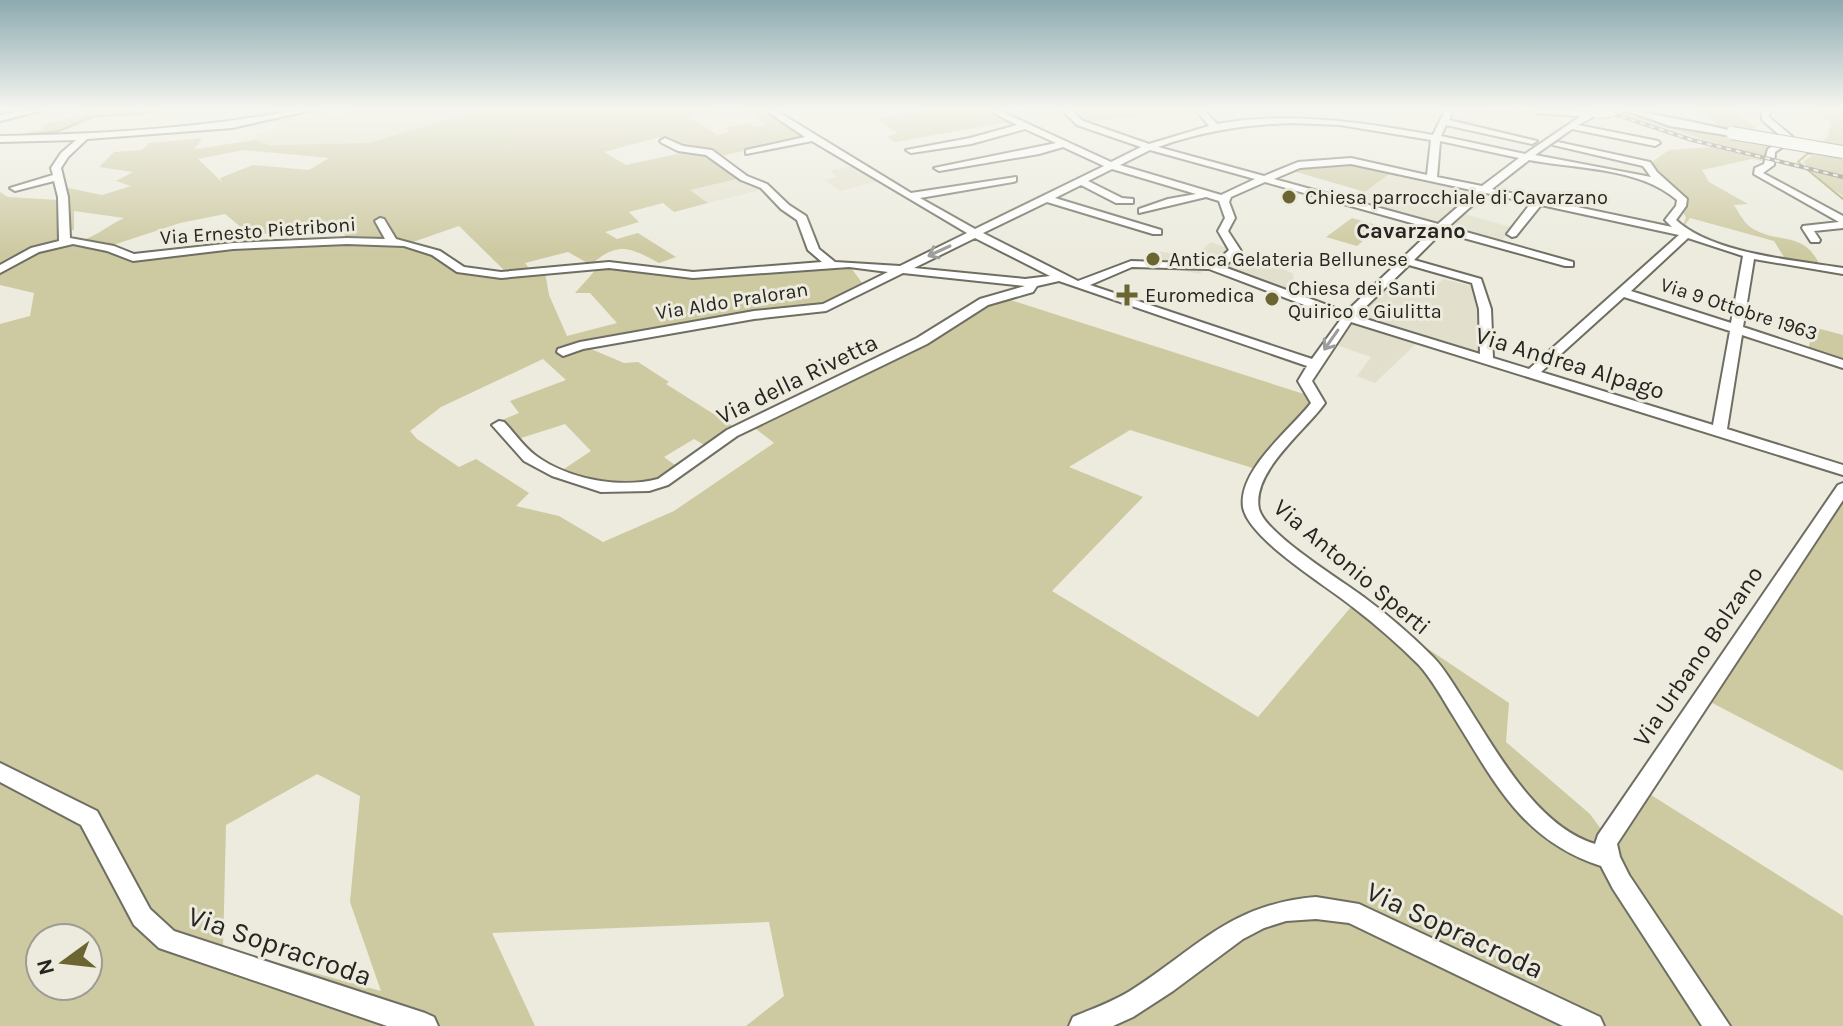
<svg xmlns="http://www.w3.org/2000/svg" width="1843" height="1026" viewBox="0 0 1843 1026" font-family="Karla,sans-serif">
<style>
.built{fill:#e2e0cc}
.green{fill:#cdc9a1;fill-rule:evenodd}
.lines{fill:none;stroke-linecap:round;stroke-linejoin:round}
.stream{stroke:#a39c5b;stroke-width:2}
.minor-casing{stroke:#6f6e62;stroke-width:4}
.major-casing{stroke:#6f6e62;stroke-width:4}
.minor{fill:#fff;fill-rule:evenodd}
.major{fill:#fff;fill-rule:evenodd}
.rail-casing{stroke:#75746d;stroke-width:4}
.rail{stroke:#ecebde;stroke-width:2;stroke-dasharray:5;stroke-linecap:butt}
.minor-bridge-casing{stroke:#6f6e62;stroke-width:12;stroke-linecap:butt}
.major-bridge-casing{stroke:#6f6e62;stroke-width:14;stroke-linecap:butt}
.minor-bridge{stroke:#fff;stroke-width:10}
.major-bridge{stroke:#fff;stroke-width:12}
.oneway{stroke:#9d9d9b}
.poi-dot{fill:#6b6532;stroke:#ecebde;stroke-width:3}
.labels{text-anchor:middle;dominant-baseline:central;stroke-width:6;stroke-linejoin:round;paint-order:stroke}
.far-poi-label{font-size:20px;fill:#262521;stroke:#ecebde;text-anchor:start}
.far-street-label{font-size:20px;fill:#262521;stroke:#ecebde}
.far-neighbourhood-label{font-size:22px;font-weight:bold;fill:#262521;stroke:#ecebde}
.street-label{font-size:24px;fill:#262521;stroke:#ecebde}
.near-street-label{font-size:28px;fill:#262521;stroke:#ecebde}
</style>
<rect width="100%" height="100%" fill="#ecebde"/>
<path class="built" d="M355,110H480L369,143L269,145L255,140L253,136L282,129L275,120L297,114L313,122Z
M1447,110L1548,112L1570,127L1498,114L1493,120L1479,118L1474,129L1443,123Z
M1593,110H1609L1726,146L1843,175V178L1707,146Z
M858,165L883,180L840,191L824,180L837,177L830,171Z
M1396,169L1434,177L1485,205L1461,213L1514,228L1498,244L1352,203Z
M741,178L768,188L708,203L690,190Z
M1211,242L1292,273L1302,301L1206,267L1200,274L1173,269V264L1137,262L1156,251L1193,257Z
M1443,279L1476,287L1488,360L1421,339L1375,383L1357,376L1371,357L1328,342L1382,282L1425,296Z"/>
<path class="green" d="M83,110H130L133,113L163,110L150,114L96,118L57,133L0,137L43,130V125L85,114Z
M479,110H716L689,116L717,135L730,132L725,128L748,123L754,127L766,124L744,110H767L812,136L717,157L741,178L690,190L708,203L674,212L663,203L629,212L639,222L605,232L617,239L638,233L676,257L659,263C630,247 617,241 591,265L568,252L525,263L533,274L545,272L549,295L567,336L617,323L590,293H575L600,265L685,274L849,265L865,287L836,304L592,345L591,349L624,363L638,362L669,382L666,384L739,430L708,447L694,439L664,457L679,468C629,500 607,488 555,475L591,451L565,424L518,439L502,420L519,413L510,401L566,380L543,359L441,407L410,431L417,439L459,467L476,459L529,493L516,506L559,516L603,542L674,511L774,443L751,425L1001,297L1310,396L1314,403L1259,470L1130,430L1069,467L1143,497L1052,591L1258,717L1356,601L1509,703L1506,742L1590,814L1603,832L1632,783L1843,916V1026H746L784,996L769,922L492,933L535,1026H0V324L30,316L34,293L0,285V192L8,197L59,200L63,187L102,195L131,186L116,181L133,172L99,167L114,152L142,150L149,143L202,138L195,149L255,140L269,145L369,143ZM659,137L681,149V153L626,165L604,152ZM243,150L329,158L309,170L253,165L220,178L222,182L198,159ZM74,211L124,218C101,229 92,242 64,243L63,232L74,230ZM225,214L248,233L267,234L340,221L347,241L239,247L125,259L104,248L180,223ZM459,226L507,273L455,269L410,243ZM317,774L360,796L350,902L381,991L223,948L226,825ZM40,938H88V986H40Z
M931,110H994L1014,121L895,142L887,137L898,133L876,119Z
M1065,110H1200L1201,111L1082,122Z
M1609,110C1641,110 1684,123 1717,130V125L1700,110H1733L1775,144L1821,143L1828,137L1831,122L1814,110H1843V148L1799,151L1778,146L1768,162L1752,159L1702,170L1709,182L1748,204L1734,205C1738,211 1743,221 1749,226C1775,246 1805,228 1821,268L1787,262L1774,241L1690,218L1682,229L1686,217L1649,164L1669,150L1725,146Z
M1843,154V196L1819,180L1803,162L1812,155Z
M1326,160L1364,162L1396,169L1365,192L1286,169L1311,161Z
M1352,218L1380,226L1357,246L1326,237Z
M1813,327L1843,335V363L1808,351Z
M1843,483V771L1695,694Z"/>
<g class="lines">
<path class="stream" d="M0,138L59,131L94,116L140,114L156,110
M1817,153L1807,154L1798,162L1843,199"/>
<g class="minor-casing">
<path id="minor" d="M28,110H44L0,121V115Z
M296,110H312L232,128L87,139L68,157L61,168L68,197L70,238L114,246L134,254L233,243L347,238L385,239L375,221L380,218L384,219L396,239L440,251L464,267L501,272L609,262L693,272L822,262L808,250L797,220L781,209L761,188L741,180L706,155L678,151L662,143L660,141L665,138L683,146L712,150L747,176L767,184L789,205L806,216L819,249L835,262L900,266L967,233L812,141L746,154V150L805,137L765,110H775L911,193L1016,177V181L1013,182L920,198L975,229L1104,166L1063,147L1039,154L939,171L934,168L1056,143L1025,129L971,144L911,153L906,150L970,138L1017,125L988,110H998L1111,162L1141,147L1077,125L1062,110H1071L1083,121L1149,144L1209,126L1196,110H1204L1217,124C1289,111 1361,122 1433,135L1445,110H1453L1449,120L1537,141L1532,144L1446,125L1441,136L1525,154L1581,116L1537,113L1533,110L1592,111L1595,112V116L1578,125L1658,141L1660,143L1655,146L1572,129L1535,155L1651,177L1643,166L1553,145L1558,142L1650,162L1657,172L1687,199L1686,206L1676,220C1713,254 1794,260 1843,268V274L1754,259L1743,327L1843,360V368L1742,335L1727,429L1843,465V475L1351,322L1312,381L1325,403C1306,430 1251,472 1259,509C1265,534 1343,581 1365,598C1388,615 1410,634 1430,654C1442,665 1450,679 1459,693C1493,744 1533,825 1595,844L1598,835L1838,485L1843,483V500L1617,844L1620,857L1629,875L1730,1026H1702L1613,889L1601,866C1521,840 1494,781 1452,714C1442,698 1432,679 1418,664C1398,644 1376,625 1354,608C1329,587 1248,539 1243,507C1238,470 1290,430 1311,403L1298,381L1307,366L1059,281L1037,286L1033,292L988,305L927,344L737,436L668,485L649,491L601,492L552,476L524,461L492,425L499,421L504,422C514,432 523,446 535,455C567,479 619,489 658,479L727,430L917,338L980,299L1025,286L903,273L826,311L754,319L583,349L563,356L557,352L558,349L580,342L754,311L823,304L888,272L849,267L693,278L609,268L501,278L457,272L432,255L404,246L347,244L233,249L133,261L107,251L73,244L39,252L0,273V265L31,248L59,241L58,197L54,181L15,191L10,188L53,175L51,168L61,153L76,140L0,142V136C99,134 199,129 296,110ZM1291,123L1340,125L1431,140L1427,175L1351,158L1298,162L1264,176L1158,147C1203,131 1244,125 1291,123ZM1440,141L1519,158L1482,186L1437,177ZM1150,150L1255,179L1221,195L1120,165ZM1529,160C1576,169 1639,167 1677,200L1676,206L1665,220L1672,227L1492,189ZM1351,164L1476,191L1438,224L1274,179L1300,168ZM1112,169L1196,194L1168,199L1139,209V213L1206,197L1219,201L1225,218L1218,231L1229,250L1214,264L1131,261L1078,281L983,233L1047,202L1153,234H1161V230L1055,198L1081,185L1116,203H1133V199L1122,198L1088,181ZM1265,182L1433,229L1346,312L1224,267L1241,251L1228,231L1235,218L1229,202L1231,197ZM1486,193L1531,203L1507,234L1512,237L1516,236L1541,205L1679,235L1529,369L1493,358L1491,309L1481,279L1414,260L1442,232L1565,266H1573V262L1448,227ZM975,238L1050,276L1025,279L914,268ZM1688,238L1743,256L1731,323L1631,291ZM1409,265L1472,283L1479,309L1480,354L1356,316ZM1132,267L1209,269L1341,319L1312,359L1090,285ZM1624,297L1730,331L1713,425L1541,372Z
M1609,110H1632L1610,115L1606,112Z
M1762,110H1774L1769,113V117L1795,139L1775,152L1774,165L1763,173L1843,216V228L1814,231L1820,240L1819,242H1811L1802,228L1803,226L1839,222L1754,174L1755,168L1764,164L1768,149L1784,139L1762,120Z
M0,763L97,811L150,909L174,931L425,1013L434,1017L438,1026H387L159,948L134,925L81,825L0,782Z
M1316,897L1359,904L1600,1017L1604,1026H1563L1349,923L1316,919L1286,921L1264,928L1243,939L1173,991L1133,1017L1113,1026H1069L1073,1017C1092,1009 1112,1002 1130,991C1198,948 1230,904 1316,897Z"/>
</g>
<g class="major-casing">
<path id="major" d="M1625,110C1636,110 1730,129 1738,133L1732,136L1670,126Z"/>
</g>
<use href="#minor" class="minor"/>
<use href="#major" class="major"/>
<g class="rail-casing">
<path id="rail" d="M1602,110L1692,140L1843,177"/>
</g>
<use href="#rail" class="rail"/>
<g class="minor-bridge-casing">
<path id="minor-bridge" d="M1598,113L1610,112"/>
</g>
<g class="major-bridge-casing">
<path id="major-bridge" d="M1732,133L1843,152"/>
</g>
<use href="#minor-bridge" class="minor-bridge"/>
<use href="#major-bridge" class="major-bridge"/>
</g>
<defs><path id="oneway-shaft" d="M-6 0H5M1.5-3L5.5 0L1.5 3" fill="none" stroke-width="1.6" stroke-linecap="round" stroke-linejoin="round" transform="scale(2)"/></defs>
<g class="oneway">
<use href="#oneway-shaft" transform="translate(939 251) rotate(155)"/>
<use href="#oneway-shaft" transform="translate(1331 340) rotate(125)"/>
</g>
<linearGradient id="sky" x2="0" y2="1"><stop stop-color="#8caab0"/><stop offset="0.43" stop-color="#f6f6f0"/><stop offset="1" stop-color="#f6f6f0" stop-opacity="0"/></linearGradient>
<rect width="1843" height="253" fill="url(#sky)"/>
<g class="poi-dot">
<circle cx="1289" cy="197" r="8"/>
<circle cx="1153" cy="259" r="8"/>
<path d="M1123 283h8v8h8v8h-8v8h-8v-8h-8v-8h8z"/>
<circle cx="1272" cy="299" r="8"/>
</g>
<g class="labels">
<g class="far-poi-label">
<text x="1305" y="197">Chiesa parrocchiale di Cavarzano</text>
<text x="1169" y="259">Antica Gelateria Bellunese</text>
<text x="1288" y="288">Chiesa dei Santi<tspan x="1288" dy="23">Quirico e Giulitta</tspan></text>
<text x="1145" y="295">Euromedica</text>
</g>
<g class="far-street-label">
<text transform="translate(258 231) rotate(-4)">Via Ernesto Pietriboni</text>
<text transform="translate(732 301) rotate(-9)">Via Aldo Praloran</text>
<text transform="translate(1739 309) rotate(18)">Via 9 Ottobre 1963</text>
</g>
<g class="far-neighbourhood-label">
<text x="1411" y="231">Cavarzano</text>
</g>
<g class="street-label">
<text transform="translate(1570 363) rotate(17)">Via Andrea Alpago</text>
<text transform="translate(797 379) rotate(-26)">Via della Rivetta</text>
<text transform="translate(1352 567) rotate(40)">Via Antonio Sperti</text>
<text transform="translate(1698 656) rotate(-56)">Via Urbano Bolzano</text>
</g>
<g class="near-street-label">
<text transform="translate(1455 930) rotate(25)">Via Sopracroda</text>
<text transform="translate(280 946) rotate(19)">Via Sopracroda</text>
</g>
</g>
<g transform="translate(64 962) rotate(255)"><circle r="38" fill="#ecebde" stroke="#9d9c92" stroke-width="2"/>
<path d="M0-6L14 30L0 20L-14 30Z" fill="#6b6532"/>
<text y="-12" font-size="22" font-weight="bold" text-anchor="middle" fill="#262521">N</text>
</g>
</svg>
